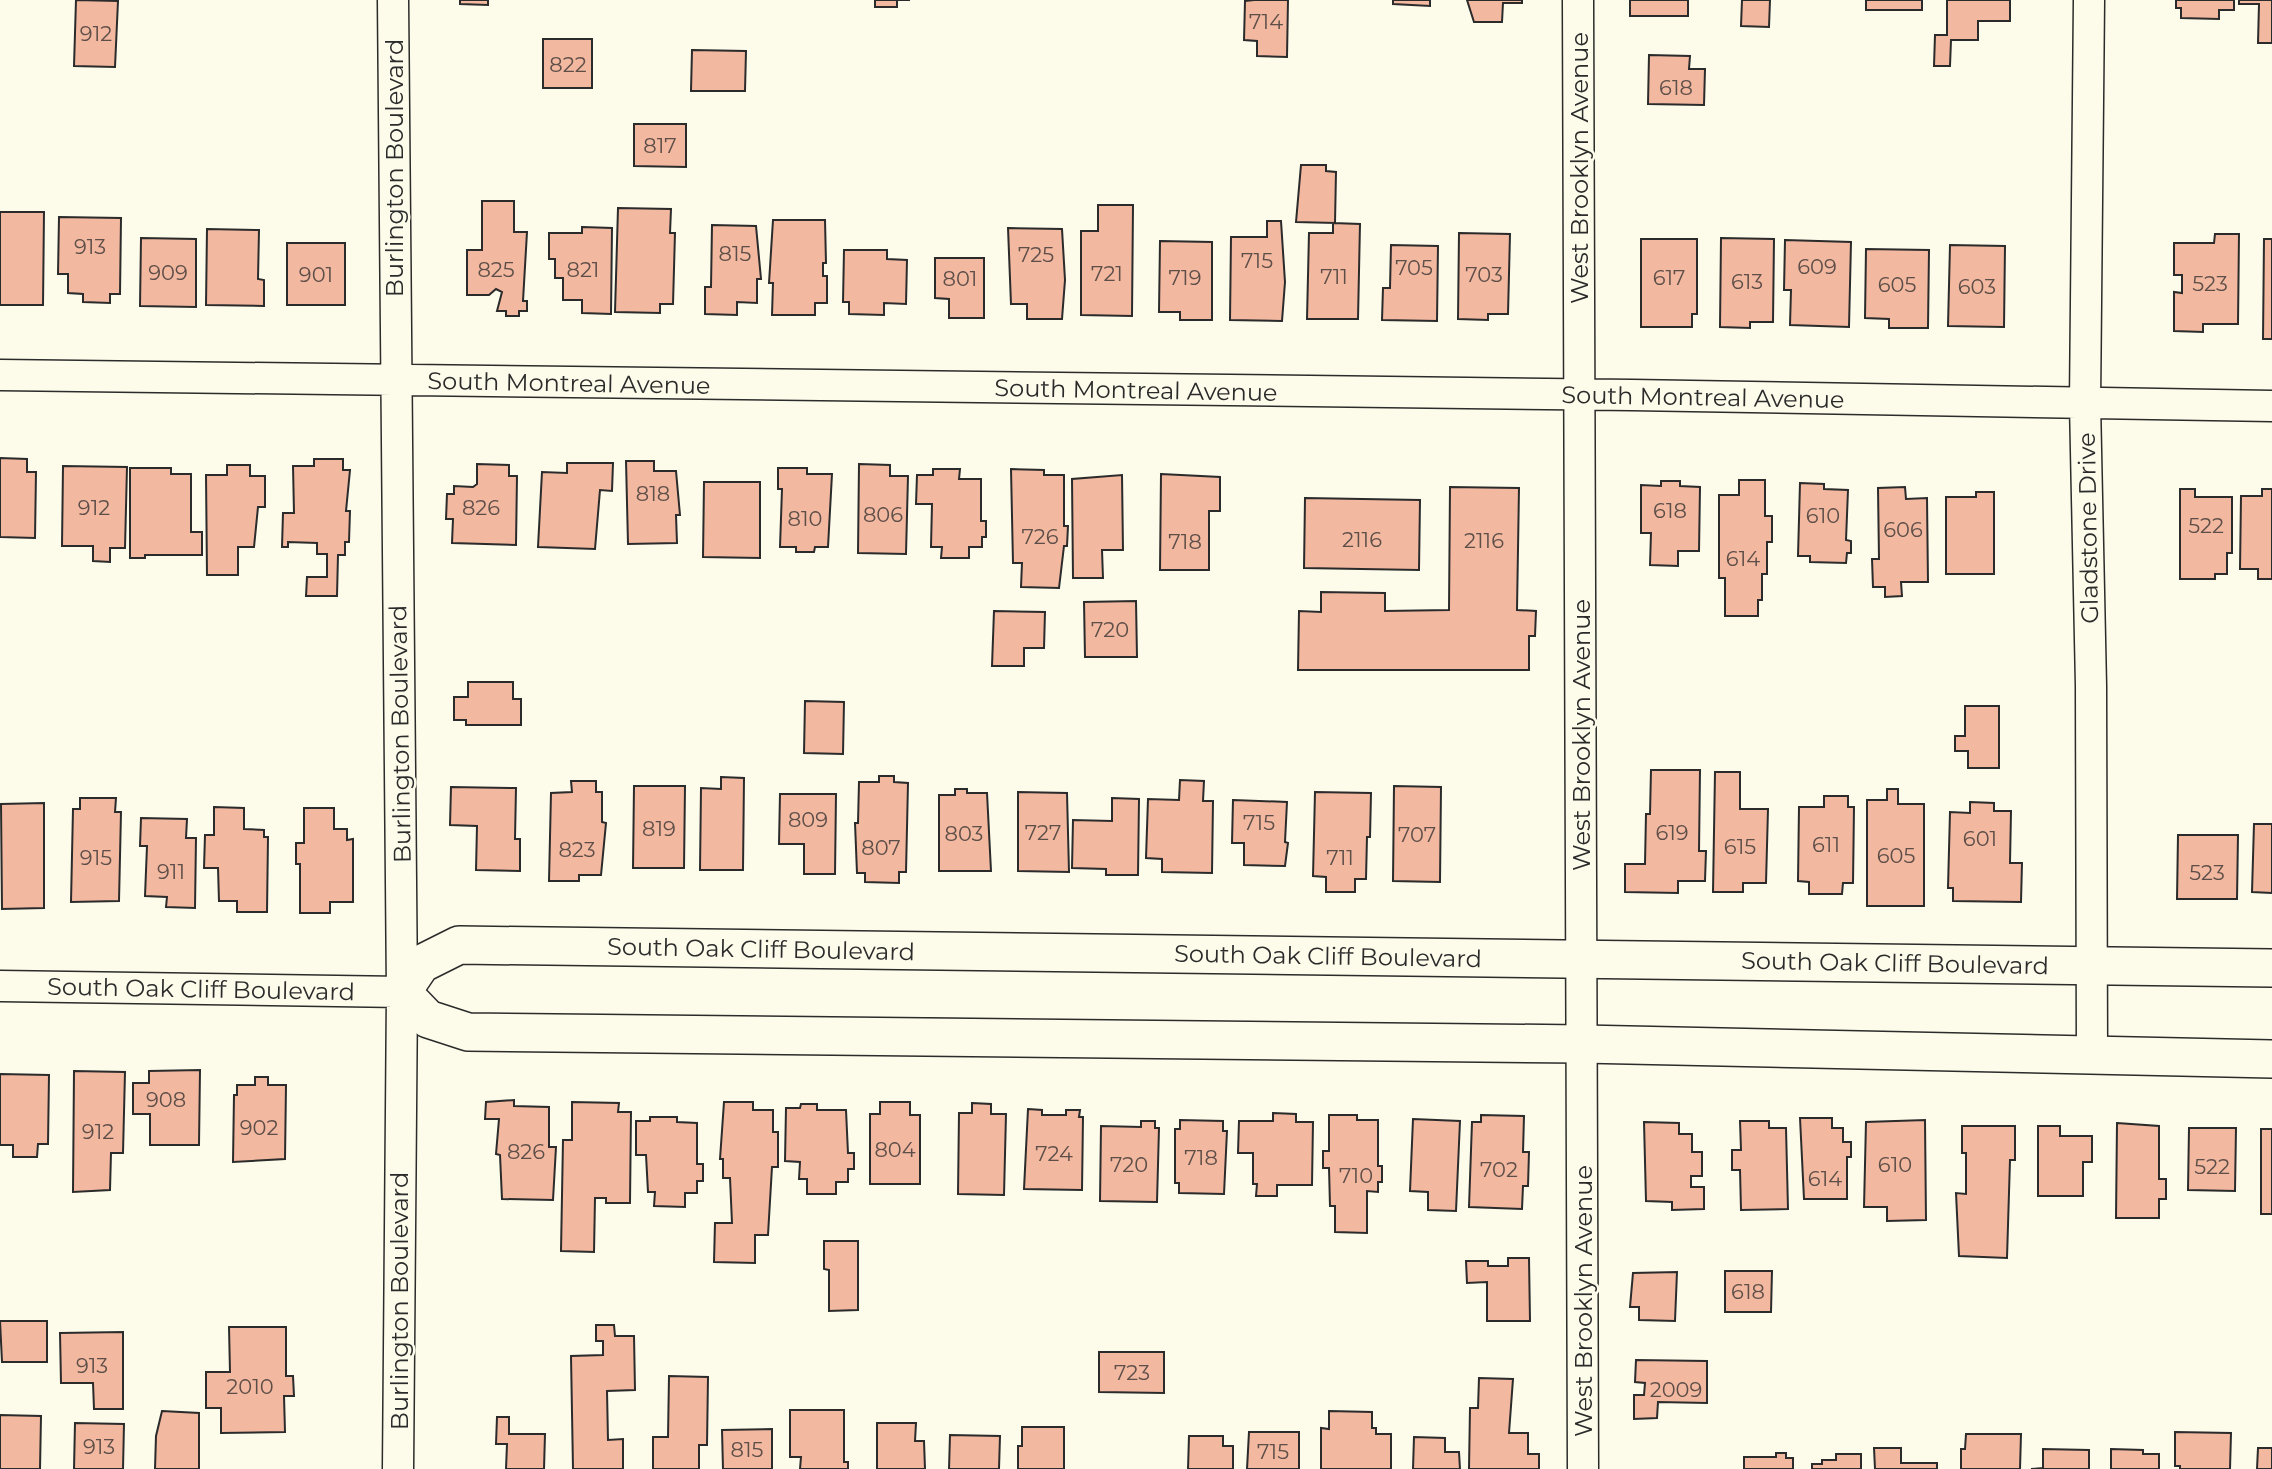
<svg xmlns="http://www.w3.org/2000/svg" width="2272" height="1469" viewBox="0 0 2272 1469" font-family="Montserrat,sans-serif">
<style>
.building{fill:#f2b8a0;stroke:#2b2b2b;stroke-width:2}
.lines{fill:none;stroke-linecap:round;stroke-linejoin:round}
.minor-casing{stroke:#2b2b2b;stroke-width:33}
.tertiary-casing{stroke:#2b2b2b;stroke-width:40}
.minor{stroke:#fdfbea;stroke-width:30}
.tertiary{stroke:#fdfbea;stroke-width:37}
.labels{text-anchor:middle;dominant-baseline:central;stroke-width:5;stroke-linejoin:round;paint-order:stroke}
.number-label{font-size:21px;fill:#5d4e48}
.street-label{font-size:24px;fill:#2b2b2b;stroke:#fdfbea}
</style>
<rect width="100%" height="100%" fill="#fdfbea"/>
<path class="building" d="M76,0L118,1L115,67L74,66Z
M460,0H488V5L460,4Z
M875,0H910H897V7H875Z
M1254,0H1288L1287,57L1257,56V41L1244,40L1245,1Z
M1393,0H1430V6L1393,4Z
M1467,0H1522V3H1503L1502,22H1474Z
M1630,0H1688V16H1630Z
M1742,0H1770L1769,27L1741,26Z
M1866,0H1922V10H1866Z
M1947,0H2010V21H1978V40H1951L1950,66H1934L1935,35H1947Z
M2176,0H2234V10H2219V19L2181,18V8H2176Z
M2239,0H2272V43H2258L2259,4H2239Z
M543,39H592V88H543Z
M692,50L746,51L745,91H691Z
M1649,55L1690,56L1689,69H1705L1704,105L1648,104Z
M634,124H686V167L634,166Z
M1301,165H1326V171L1336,172L1335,223L1296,222Z
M482,201H514V232H527L523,301H527V311H519V316H506V311H497L502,292L496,289L489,295H467V250H482Z
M1098,205H1133L1132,316L1081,315V231H1098Z
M618,208L671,209L670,233H675L673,304H660V313L615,312Z
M0,212H44L43,305H0Z
M59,217L121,218L120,294H110V303L83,302V294L68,293V274H58Z
M773,220H825L826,263H823V276H827V303H815V315H772L773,283H769Z
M1267,221H1281L1285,282L1282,321L1230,320L1231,237H1267Z
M1333,223L1360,224L1358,319H1307L1309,233H1333Z
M712,225L756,226L761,279H757V303L737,302V315L705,314V287H711Z
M582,227L612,228L611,314L582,313V300H563V278H555V259H549V233H582Z
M1008,228L1062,229L1065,280L1062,319H1027V304H1011Z
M207,229L259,230L258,279L264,280V306L206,305Z
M1459,233L1510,234L1508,314H1488V320L1458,319Z
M2215,234H2239L2238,324H2203V332L2174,331V292L2182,293V275H2174V243H2214Z
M141,238L196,239V307L140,306Z
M1721,238L1774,239L1773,322H1750V328L1720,327Z
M1641,239H1697V314H1692V327H1641Z
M2264,239H2272V339H2263Z
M1785,240L1851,242L1849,327L1790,325L1791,290H1784Z
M1160,241L1212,242V320H1180V312H1159Z
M287,243H345V305H287Z
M1391,245L1438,246L1437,321L1382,320L1383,288H1390Z
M1950,245L2005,246L2004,327L1948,326Z
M1866,249L1929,250L1928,328H1889V319L1865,318Z
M844,250H887V259L907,260L906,304L884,303V315L849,314V302H843Z
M935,258H984V318H949V299L935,298Z
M0,458L27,459V472H36L35,538L0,537Z
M314,459H343V470H350L346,511H350L349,542H345V555H338L337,596H306L307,577H327V554H317V543L288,542V547H282L283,513H294L293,466H314Z
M626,461H654V471H676L680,515H676L677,543L628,544Z
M567,463H613L612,491L600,490L595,549L538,547L542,472L567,473Z
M477,464L509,465V476H517L516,545L452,543L453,519H446L447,494H454V486L473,487L477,484Z
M859,464L890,465V476H908L906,554L858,553Z
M227,465H250V476H265V507H258L254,547H238V575H207L206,475H227Z
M63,466L127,467L125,548H110V562L93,561V546H62Z
M130,468H171V474H191V532H202V555H145V558H130Z
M778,468H807V474H832L828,547H815L814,552H796V547H780L782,489H778Z
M933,469H960L959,479H981V521H986V537H982V547H969V558H941L942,547H931L932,504H916L917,475H933Z
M1011,469L1044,470V475H1064V526H1068L1067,546H1064L1059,588L1021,587L1022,563H1013Z
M1161,474L1220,477V511H1209V570H1160Z
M1122,475L1123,550H1102L1103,578H1073L1072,479Z
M1739,480H1765V516H1772V542H1767V574H1762V600H1758V616H1725V578H1719V495H1739Z
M1661,481H1680V486L1700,487L1699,551H1678V566L1650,565L1651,533H1641V485L1661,486Z
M704,482H760V558L703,557Z
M1800,483L1824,484V489L1848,490L1846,540L1851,541V553H1847L1846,563L1810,562V556H1798Z
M1450,487L1519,488L1517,610L1536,611L1535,636H1529V670H1298L1299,611L1321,612V592L1385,593V611L1449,610Z
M1905,487L1906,499L1927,498L1928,582H1901L1902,596L1885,597V587H1873L1872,559H1879L1878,488Z
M2180,489H2195V497H2232V553H2227V574H2215V579H2180Z
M2262,489H2272V579H2258V569H2240L2241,496H2262Z
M1976,492H1994V574H1946V497H1976Z
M1305,498L1420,500L1419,570L1304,568Z
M1136,601L1137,657H1085L1084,602Z
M994,611L1045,612L1044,648H1024V666H992Z
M468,682H513V699H521V725H466V720H454V697H468Z
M805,701L844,702L843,754L804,753Z
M1965,706H1999V768H1968V751H1955V736H1965Z
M1651,770H1700L1699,851H1706L1705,881H1678V893L1625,892V864H1645L1646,814H1650Z
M1715,772H1740V809H1768L1766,883H1743V892H1713Z
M879,776H894V782L908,783L906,872H899V883L865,882V873H857L855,823H858L859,782H879Z
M721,777L744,778L743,870H700L701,788L721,789Z
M1180,780L1204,781L1203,801H1213L1212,873L1162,872V859L1146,858L1148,799L1179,800Z
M571,781H596V792H602V822L606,823L601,875H579V881H549L551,793L572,792Z
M634,786H685L684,868H633Z
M1394,786L1441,787L1440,882L1393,881Z
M451,787L516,788L515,839H520V871L476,870L477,826L450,825Z
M955,789H967V793H987L991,871H939V795H955Z
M1887,789H1898V804H1924V906H1867V800H1887Z
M1018,792L1067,793L1069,872L1018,871Z
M1315,792L1371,793L1370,837H1367L1366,879H1355V892H1326V877L1313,876Z
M780,794H836L835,874H804V844H779Z
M1824,796H1848V807H1854L1853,883H1843L1842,894H1809V882L1798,881L1799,807H1824Z
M80,798H116L115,812H121L119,901L71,902L73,809H80Z
M1112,798L1139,799L1138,875H1106V869L1072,868L1073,820L1112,821Z
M1233,800L1287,802L1285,842L1288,843L1285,866L1244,865V843H1232Z
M1970,802L1994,803V811H2011L2010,863H2022L2021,902L1953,901V888H1948L1950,812L1970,813Z
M44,803V908L2,909L1,804Z
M214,807L244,808V829L264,830V837H268L267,912H237V901H219L218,868H204L205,835H214Z
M304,808H334V829H347V840L353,839V902H330V913H300V864H296V843H304Z
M141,818L187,819L186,838H196L195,908L166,907L167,897L145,896L147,846H140Z
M2254,824H2272V893L2252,892Z
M2178,835H2238L2237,899H2177Z
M200,1070L199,1145H150V1114H133V1083H149V1071Z
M74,1071L125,1072L123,1153H111L110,1190L73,1192Z
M0,1074L49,1075L48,1144H38L37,1157H13V1145H0Z
M255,1077H268V1085H286L285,1159L233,1162L234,1095H237V1085H255Z
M514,1100V1106L549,1107V1147H556L553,1200L502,1199L500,1155L496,1154L499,1119H485L486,1102Z
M572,1102L619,1103L618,1112H631L630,1203H606V1198H595L594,1252L561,1251L563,1140H572Z
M724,1102H753V1110H773V1132H778V1167H772L768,1235H755V1263L714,1262L715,1223H732L730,1178H723V1159H720Z
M880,1102H910V1115H920V1184H870V1114H880Z
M972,1103L991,1104V1114H1006L1004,1195L958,1194L959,1113H972Z
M801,1104H817V1110H846L848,1153H854V1169H848V1182H836V1194H807V1179H799L800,1162L785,1161L786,1108H800Z
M1028,1109L1042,1110V1115H1066V1110H1080L1079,1117H1083L1082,1190L1024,1189Z
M1273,1113L1296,1114V1122H1313L1312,1185H1277V1196H1256L1257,1184H1253V1153H1238L1239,1121H1273Z
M1329,1115H1357V1120H1378V1166H1382V1182H1378V1192L1367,1191V1233L1335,1232V1206H1330L1329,1168H1323V1151H1329Z
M1481,1115L1524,1116L1523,1152H1529L1528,1186H1523L1522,1209L1469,1207L1472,1122H1481Z
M650,1117H677V1122L697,1123V1164H703V1181H697V1193H685V1207L654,1206L655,1192H648L646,1155H636V1121H650Z
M1800,1118H1832V1128H1843V1142H1851V1157H1847V1199H1804Z
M1413,1119L1460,1121L1456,1211L1428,1210V1192L1410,1191Z
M1180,1120L1223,1121V1131H1227L1224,1194L1179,1193V1183H1175V1129H1180Z
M1925,1120L1926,1220L1887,1221V1207H1864L1866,1122Z
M1141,1121H1155V1128H1159L1157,1202L1100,1201L1101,1126L1141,1127Z
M1740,1121H1769V1128H1786L1788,1209L1741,1210L1740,1170H1732V1150H1741Z
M1644,1122L1679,1123V1134H1692V1152H1702V1176H1691V1187H1704V1209L1672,1210V1202L1646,1201Z
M2117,1123L2159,1126V1179H2166V1199H2159V1218H2116Z
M1962,1126H2015V1160H2010L2007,1258L1959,1256L1956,1193L1966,1194V1153H1962Z
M2038,1126H2060V1136H2092V1162H2083V1196H2038Z
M2189,1128H2236L2235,1191L2188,1190Z
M2261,1129H2272V1214H2261Z
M824,1241H858V1310L829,1311V1270L824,1269Z
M1508,1258H1529L1530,1321H1487V1282L1467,1283L1466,1261H1488V1266H1508Z
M1725,1271H1772L1771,1312H1725Z
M1677,1272L1675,1321L1639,1320V1307H1630L1633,1273Z
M0,1321H47V1362H2Z
M596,1325H614L615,1336H634L635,1390L607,1391L608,1440L623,1439V1469H573L571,1356L603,1355V1341H596Z
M229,1327H286V1376H293L294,1396H284L285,1432L221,1433V1408H206V1372H230Z
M123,1332V1409H94L93,1383H61L60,1333Z
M1099,1352H1164V1393L1099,1392Z
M1636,1360L1707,1361V1403L1658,1402L1657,1418L1634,1419V1395H1644L1645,1383L1635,1382Z
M669,1376L708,1377L707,1445H699V1469H653V1437H668Z
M1479,1378L1513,1379L1509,1433H1528V1454H1539V1469H1469L1470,1408H1478Z
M790,1410H844V1462H848V1469H800L801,1457H790Z
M162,1411L199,1413V1469H155L156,1436Z
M1329,1411L1372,1412V1428H1376V1434H1391V1469H1321V1428L1329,1429Z
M0,1415L41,1416L40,1469H0Z
M497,1417H509V1434H545L544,1469H506L507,1444H496Z
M75,1423L124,1424L123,1469H74Z
M877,1423H916L915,1441H924L925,1469H877Z
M1022,1427H1064V1469H1018V1446H1022Z
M772,1429V1469H723L722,1430Z
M1249,1432H1299V1469H1247Z
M2175,1432L2231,1433L2230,1469H2180V1466H2175Z
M1966,1434H2021L2020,1469H1961V1449H1965Z
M950,1435L1000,1436L999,1469H949Z
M1189,1436H1223V1446H1233V1469H1188Z
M1414,1437L1445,1438V1452H1459L1460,1469H1413Z
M1874,1448H1901V1463H1937V1469H1875Z
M2258,1448H2272V1469H2257Z
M2043,1449L2089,1450V1469H2031L2043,1468Z
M2111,1449L2143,1450V1454H2159V1469H2111Z
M1776,1453H1786V1458H1793V1469H1744V1457H1776Z
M1836,1454H1861V1469H1812V1464H1822V1460H1836Z"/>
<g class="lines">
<g class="minor-casing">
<path id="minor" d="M393,0L402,992L398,1469
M1578,0L1583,1469
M2089,0L2085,403L2091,686L2092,1056
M0,375L1632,395L2272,406
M0,986L402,992"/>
</g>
<g class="tertiary-casing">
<path id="tertiary" d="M2272,968L459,945L421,964L402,992L428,1019L468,1032L1582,1044L2272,1059"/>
</g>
<use href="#minor" class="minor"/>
<use href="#tertiary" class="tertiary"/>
</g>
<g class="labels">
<g class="number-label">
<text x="1266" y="21">714</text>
<text x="96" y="33">912</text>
<text x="568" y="64">822</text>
<text x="1676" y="87">618</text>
<text x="660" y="145">817</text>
<text x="90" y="246">913</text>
<text x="735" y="253">815</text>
<text x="1036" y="254">725</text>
<text x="1257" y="260">715</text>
<text x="1817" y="266">609</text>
<text x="1414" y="267">705</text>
<text x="496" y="269">825</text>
<text x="583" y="269">821</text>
<text x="168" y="272">909</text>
<text x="1107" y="273">721</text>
<text x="316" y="274">901</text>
<text x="1484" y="274">703</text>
<text x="1334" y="276">711</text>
<text x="1185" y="277">719</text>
<text x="1669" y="277">617</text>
<text x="960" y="278">801</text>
<text x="1747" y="281">613</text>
<text x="2210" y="283">523</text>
<text x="1897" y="284">605</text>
<text x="1977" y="286">603</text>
<text x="653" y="493">818</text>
<text x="94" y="507">912</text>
<text x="481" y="507">826</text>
<text x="1670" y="510">618</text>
<text x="883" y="514">806</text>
<text x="1823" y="515">610</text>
<text x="805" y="518">810</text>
<text x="2206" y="525">522</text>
<text x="1903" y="529">606</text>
<text x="1040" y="536">726</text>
<text x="1362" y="539">2116</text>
<text x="1484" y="540">2116</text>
<text x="1185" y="541">718</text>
<text x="1743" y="558">614</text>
<text x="1110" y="629">720</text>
<text x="808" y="819">809</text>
<text x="1259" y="822">715</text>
<text x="659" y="828">819</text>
<text x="1043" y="832">727</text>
<text x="1672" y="832">619</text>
<text x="964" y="833">803</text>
<text x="1417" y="834">707</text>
<text x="1980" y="838">601</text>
<text x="1826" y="844">611</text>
<text x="1740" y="846">615</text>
<text x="881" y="847">807</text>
<text x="577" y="849">823</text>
<text x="1896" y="855">605</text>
<text x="96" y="857">915</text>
<text x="1340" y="857">711</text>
<text x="171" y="871">911</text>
<text x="2207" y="872">523</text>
<text x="166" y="1099">908</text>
<text x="259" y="1127">902</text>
<text x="98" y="1131">912</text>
<text x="895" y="1149">804</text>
<text x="526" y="1151">826</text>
<text x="1054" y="1153">724</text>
<text x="1201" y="1157">718</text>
<text x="1129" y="1164">720</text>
<text x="1895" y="1164">610</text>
<text x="2212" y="1166">522</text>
<text x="1499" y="1169">702</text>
<text x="1356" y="1175">710</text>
<text x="1825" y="1178">614</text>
<text x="1748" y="1291">618</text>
<text x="92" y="1365">913</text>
<text x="1132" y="1372">723</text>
<text x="250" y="1386">2010</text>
<text x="1676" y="1389">2009</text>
<text x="99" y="1446">913</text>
<text x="747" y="1449">815</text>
<text x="1273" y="1451">715</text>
</g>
<g class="street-label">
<text transform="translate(394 168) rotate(-90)">Burlington Boulevard</text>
<text transform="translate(1579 168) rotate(-90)">West Brooklyn Avenue</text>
<text transform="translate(569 383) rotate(1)">South Montreal Avenue</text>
<text transform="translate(1136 390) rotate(1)">South Montreal Avenue</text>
<text transform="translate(1703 397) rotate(1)">South Montreal Avenue</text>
<text transform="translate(2088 528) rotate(-91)">Gladstone Drive</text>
<text transform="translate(400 734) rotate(-91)">Burlington Boulevard</text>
<text transform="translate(1581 735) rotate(-90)">West Brooklyn Avenue</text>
<text transform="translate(761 949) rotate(1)">South Oak Cliff Boulevard</text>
<text transform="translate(1328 956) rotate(1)">South Oak Cliff Boulevard</text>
<text transform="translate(1895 963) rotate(1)">South Oak Cliff Boulevard</text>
<text transform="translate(201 989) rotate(1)">South Oak Cliff Boulevard</text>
<text transform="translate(399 1301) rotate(-90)">Burlington Boulevard</text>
<text transform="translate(1583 1301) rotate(-90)">West Brooklyn Avenue</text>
</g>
</g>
</svg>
